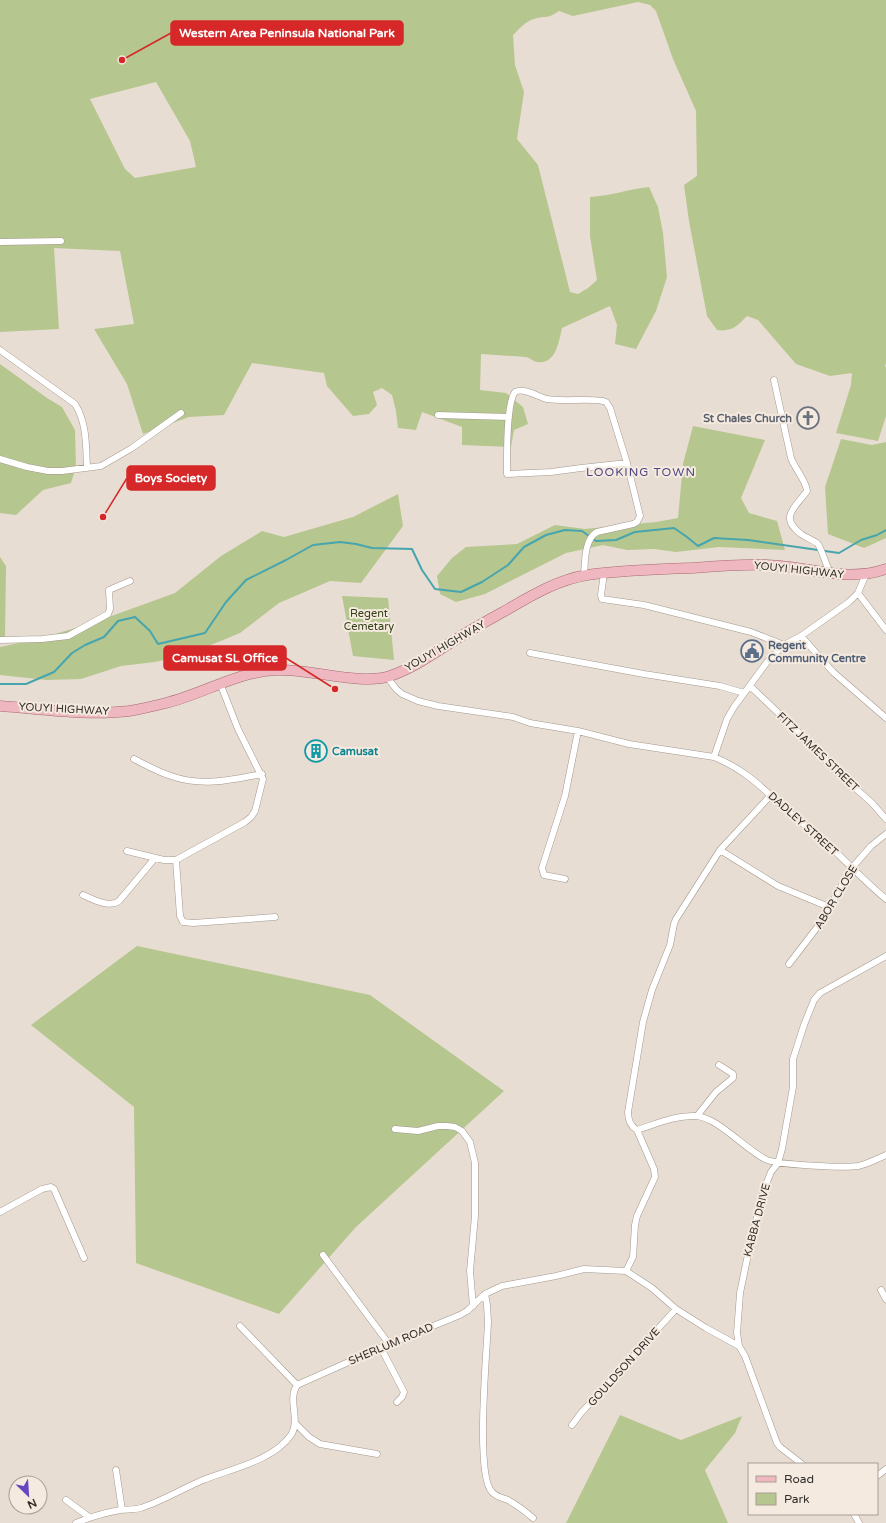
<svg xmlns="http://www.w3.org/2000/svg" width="886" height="1523" viewBox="0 0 886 1523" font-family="'Varela Round',sans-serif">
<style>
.green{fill:#b6c68f;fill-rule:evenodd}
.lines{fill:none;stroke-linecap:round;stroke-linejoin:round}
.stream{stroke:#46a5ad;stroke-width:2}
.street-casing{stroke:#a2988e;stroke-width:7}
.primary-casing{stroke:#a56971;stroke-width:11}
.street{stroke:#fff;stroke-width:6}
.primary{stroke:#efb8c1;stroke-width:10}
.labels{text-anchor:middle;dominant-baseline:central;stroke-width:4;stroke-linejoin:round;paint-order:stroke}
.worship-label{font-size:11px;font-weight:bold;fill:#5b616d;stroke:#f5eadf;text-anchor:end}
.street-label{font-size:11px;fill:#312d29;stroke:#f5eadf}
.park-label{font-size:11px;fill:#343e19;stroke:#f5eadf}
.service-label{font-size:11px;font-weight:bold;fill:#4e5e75;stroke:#f5eadf;text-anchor:start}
.culture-label{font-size:11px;font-weight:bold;fill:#0d838f;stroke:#f5eadf;text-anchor:start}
.neighbourhood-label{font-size:12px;letter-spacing:1px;fill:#504684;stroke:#f5eadf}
.leader{fill:none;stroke:#d62828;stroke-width:1.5}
.callout-dot{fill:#d62828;stroke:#f5eadf;stroke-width:1.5}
.callout{fill:#d62828;stroke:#d62828;stroke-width:1.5}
.callout-label{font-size:12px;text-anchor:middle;font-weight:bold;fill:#fff}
</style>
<rect width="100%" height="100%" fill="#e8ddd2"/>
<path class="green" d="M0,0H886V364L885,365L886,368V416L878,441L836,433L851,385L852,373L830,376L796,364L758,320L747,316C737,326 732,332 717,330L707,316L689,221L684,185L697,176L696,111L673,59L656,11L650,5L638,2L573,16L559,11C546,20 546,15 534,19C526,21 519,29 513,35L515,65L524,92L517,139L538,165L570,292L578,294L588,288L597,280L590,236V197C610,196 629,189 649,187L658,207L663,233L667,277L656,311L636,349L615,344L617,325L610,306L562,328C559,341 556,365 537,362C532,361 530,357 525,357C511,356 496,355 481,354L480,390L506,393L523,407L528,424L514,430L511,447L462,445V427L422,412L416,430L398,428L396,411L392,395L382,388L373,392L377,405L369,414L353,416L327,386L324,373L252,363L224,415L189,417L143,434L127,384L94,329L134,324L120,251L54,248L59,329L0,332ZM156,82L190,141L196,167L135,178L125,169L90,99Z
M0,364L47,398L62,407L75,430L76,467L71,483L43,490L16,515L0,513Z
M693,426L765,440L741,498L749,513L777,521L785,550L719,547L676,552L654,549L627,550L603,545L566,553L485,594L456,602L440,594L437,576L452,558L466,547L517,544L555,525L585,529L656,522L678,518L683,464Z
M841,439L872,445L886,442V538L864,548L828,534L825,487Z
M398,494L403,526L361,583L330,581L279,603L240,633L189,654L155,662L121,666L81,679L47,680L0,675V647L42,638L95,622L175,593L221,556L262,531L284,537L353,517Z
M0,557L6,566L5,638H0Z
M342,596L388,598L394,660L353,656Z
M137,946L370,995L504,1091L356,1227L279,1314L136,1263L134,1107L31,1025Z
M620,1415L681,1440L742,1416L735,1433L705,1470L728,1523H566Z"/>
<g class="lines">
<path class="stream" d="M0,684H26L54,672L72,653L85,645L104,637L118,621L135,617L150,631L158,644L205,633L226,602L246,580L286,560L313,545L340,542L356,544L372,548L412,549L422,570L435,589L461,592L482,582L508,565L524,547L546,535L565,530L582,531L596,541L616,540L635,532L674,528L687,537L698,546L714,538L748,540L839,553L861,540L877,535L886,530"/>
<g class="street-casing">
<path id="street" d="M0,242L61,241
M0,350L75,404C87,423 86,446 87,468
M774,380L791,458C795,469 806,480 807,491C796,507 778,517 801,534C806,538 814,540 818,544C821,548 827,567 830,573
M438,415L509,417
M0,459L27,467L48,471H62L101,466L132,448L181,413
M604,573L601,595L602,599L644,605L751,632L784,645
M584,576C585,563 584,539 597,532L633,524L637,522L640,516L627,463L610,408L606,402L603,401C584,398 566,402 547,399C538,397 524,387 515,392C506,404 507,457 507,474L551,472L581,468L627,463
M858,593L886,630
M801,636L833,672L886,718
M0,640L42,639L68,636L108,614L110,609L109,590L130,581
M530,653L644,674L720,686L744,693
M387,677L396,689L402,694L418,701L438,706L513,717L530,723L578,731L629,744L714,757C748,771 764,790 790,813C800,822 811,830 821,838C843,858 863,880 886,899
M750,686L817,750L837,772L872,803L886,819
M714,757L727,719L734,707L767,662L784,645L801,636L849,602L858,593L866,574
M134,759C146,765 158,772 171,776C202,787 231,780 262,774
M720,850L778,886L829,907
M127,851L164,860H176L245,822L251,817L255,811L263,779L238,729L220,683
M176,860L180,916L183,922L193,923L275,917
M565,879L544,875L542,868L565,796L578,731
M83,895C94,900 109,908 119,901L155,858
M789,964L822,921L851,869L871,846L886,834
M697,1116L716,1092L733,1078V1074L719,1065
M395,1129L418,1131L438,1126H447L455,1127L462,1131L470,1142L475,1163V1216L470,1271L473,1306
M637,1130C656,1124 676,1115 696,1116C717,1117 745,1149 765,1159C775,1165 845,1168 858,1166C868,1164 877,1159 886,1155
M0,1212L42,1189L51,1187L54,1189L84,1258
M323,1255L389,1344
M626,1271L633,1257L635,1225L637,1216L655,1177L654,1169L637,1130C630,1126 628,1120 628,1112L643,1022L652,990L670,945L674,924L676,919L720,850L771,795
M881,1290L886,1299
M485,1294L487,1305L488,1322C487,1351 475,1475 492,1492C496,1497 503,1498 508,1500C517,1505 525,1511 533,1518
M240,1326L297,1385
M381,1348L404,1392L402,1397L397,1402
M295,1423L309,1437L320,1444L377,1454
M572,1425L581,1413L676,1309
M802,1464L780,1447L777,1443L745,1356L739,1346L737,1333L740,1293L751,1240L765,1187L771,1172L778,1163L782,1149L793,1087V1059L804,1025L814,1000L820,993L886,956
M116,1470L122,1510
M877,1476L886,1469
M66,1500L89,1517
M854,1514L859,1523
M76,1523C90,1517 104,1513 120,1510C127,1509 134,1510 141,1508C162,1501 182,1489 203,1480C230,1469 273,1461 291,1435C301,1420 287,1400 297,1385L389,1344L460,1315L467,1311L485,1294L502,1286L556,1276L584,1269L626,1271L652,1288L676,1309L706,1328L739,1346"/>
</g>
<g class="primary-casing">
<path id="primary" d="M0,706C43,709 87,716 129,711C141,709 154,706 166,703C203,694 236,672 276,670C309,668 361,686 390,676C414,668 434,653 455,640C470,630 487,621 503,612C529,597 556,580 587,575C622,570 658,569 693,568C718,566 743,564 767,565C807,566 847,583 886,569"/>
</g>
<use href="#street" class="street"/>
<use href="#primary" class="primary"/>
</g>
<defs>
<g id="church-ring" transform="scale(1.15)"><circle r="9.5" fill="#f5eadf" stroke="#6b7280" stroke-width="1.5"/><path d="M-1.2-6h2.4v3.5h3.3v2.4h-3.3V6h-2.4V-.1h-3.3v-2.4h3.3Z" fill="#6b7280"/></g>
<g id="civic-ring" transform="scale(1.15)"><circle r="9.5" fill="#f5eadf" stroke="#5c6f8a" stroke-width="1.5"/><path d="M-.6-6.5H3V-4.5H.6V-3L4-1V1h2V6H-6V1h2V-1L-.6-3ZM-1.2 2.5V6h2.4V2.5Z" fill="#5c6f8a"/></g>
<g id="building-ring" transform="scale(1.15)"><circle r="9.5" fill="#f5eadf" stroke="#0f9aa8" stroke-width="1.5"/><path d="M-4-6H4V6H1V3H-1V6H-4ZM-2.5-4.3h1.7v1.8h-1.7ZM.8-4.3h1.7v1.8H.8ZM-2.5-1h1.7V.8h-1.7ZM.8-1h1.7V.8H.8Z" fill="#0f9aa8"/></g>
</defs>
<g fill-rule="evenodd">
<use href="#church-ring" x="808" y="418"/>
<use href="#civic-ring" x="752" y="651"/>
<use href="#building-ring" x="316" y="751"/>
</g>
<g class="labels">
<g class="worship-label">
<text x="792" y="418">St Chales Church</text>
</g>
<g class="street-label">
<text transform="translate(799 570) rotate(6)">YOUYI HIGHWAY</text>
<text transform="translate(445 646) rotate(-30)">YOUYI HIGHWAY</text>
<text transform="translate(64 709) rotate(3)">YOUYI HIGHWAY</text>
<text transform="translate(818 752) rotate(44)">FITZ JAMES STREET</text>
<text transform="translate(803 824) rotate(42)">DADLEY STREET</text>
<text transform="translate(836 897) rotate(-59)">ABOR CLOSE</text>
<text transform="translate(757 1220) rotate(-75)">KABBA DRIVE</text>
<text transform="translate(391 1344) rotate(-23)">SHERLUM ROAD</text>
<text transform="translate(624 1367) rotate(-48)">GOULDSON DRIVE</text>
</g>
<g class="park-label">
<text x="369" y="613">Regent<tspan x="369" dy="13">Cemetary</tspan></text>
</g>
<g class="service-label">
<text x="768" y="645">Regent<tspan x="768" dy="13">Community Centre</tspan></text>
</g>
<g class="culture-label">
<text x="332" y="751">Camusat</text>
</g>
<g class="neighbourhood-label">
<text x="641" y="472">LOOKING TOWN</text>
</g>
</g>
<path class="leader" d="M122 60L171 33M103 517L127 478M335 689L286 658"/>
<g class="callout-dot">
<circle cx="122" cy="60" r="4"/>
<circle cx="103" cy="517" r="4"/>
<circle cx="335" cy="689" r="4"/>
</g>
<g class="callout">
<rect x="171" y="21" width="232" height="24" rx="4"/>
<rect x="127" y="466" width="88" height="24" rx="4"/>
<rect x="164" y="646" width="122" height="24" rx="4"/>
</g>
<g class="callout-label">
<text x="287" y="37">Western Area Peninsula National Park</text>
<text x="171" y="482">Boys Society</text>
<text x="225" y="662">Camusat SL Office</text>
</g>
<rect x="748" y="1463" width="130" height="52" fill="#f5eadf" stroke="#a79e96"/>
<rect x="756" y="1476" width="20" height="6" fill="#efb8c1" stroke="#a79e96"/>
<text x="784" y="1483" font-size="12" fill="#312d29">Road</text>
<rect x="756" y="1493" width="20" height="12" fill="#b6c68f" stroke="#a79e96"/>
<text x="784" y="1503" font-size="12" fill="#312d29">Park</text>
<g transform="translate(28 1495) rotate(155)"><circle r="19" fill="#f5eadf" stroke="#a79e96"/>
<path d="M0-3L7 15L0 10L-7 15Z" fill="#6548c1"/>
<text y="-6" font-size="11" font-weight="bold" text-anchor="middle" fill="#312d29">N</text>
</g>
</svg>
